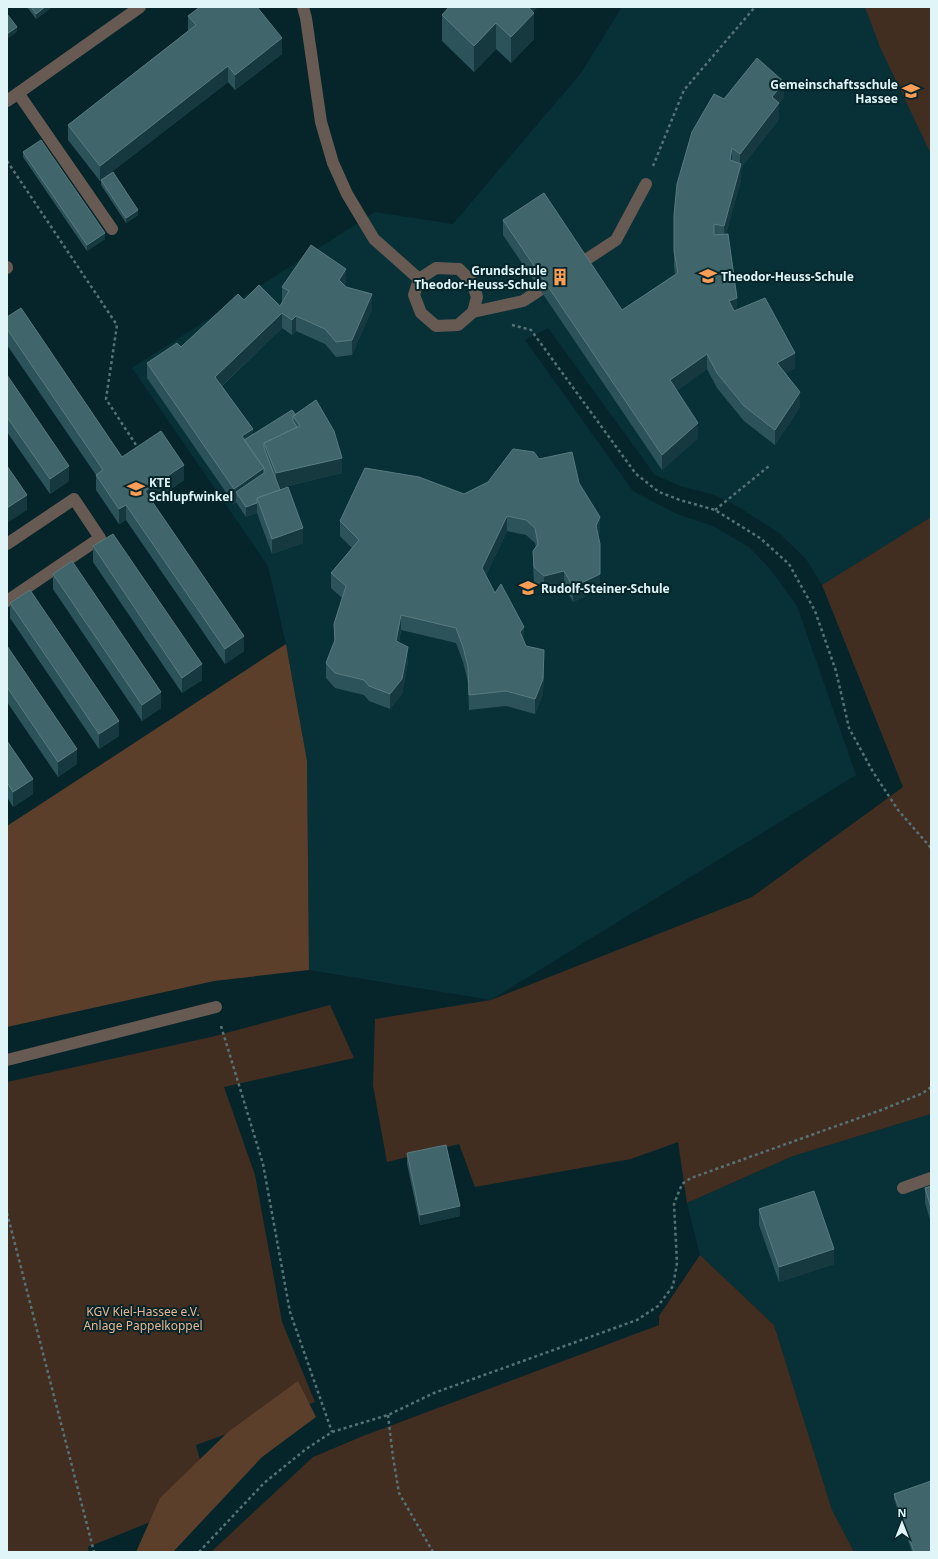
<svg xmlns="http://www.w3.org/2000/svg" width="938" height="1559" viewBox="0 0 938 1559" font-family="'Noto Sans',sans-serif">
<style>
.built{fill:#073137}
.green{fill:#422e20}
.forest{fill:#5b3f2b}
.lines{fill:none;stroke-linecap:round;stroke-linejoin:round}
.path{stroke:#567276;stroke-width:2.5;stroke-dasharray:3 3;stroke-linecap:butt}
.minor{stroke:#665a52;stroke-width:12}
.wall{fill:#2c5359}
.shaded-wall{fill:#15393f}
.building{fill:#40656a;stroke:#597b80}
.labels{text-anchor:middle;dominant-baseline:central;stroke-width:4;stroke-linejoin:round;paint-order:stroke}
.poi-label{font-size:12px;font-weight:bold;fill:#dff5f8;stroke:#06252a;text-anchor:start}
.park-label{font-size:12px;fill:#ebb590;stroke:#06252a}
</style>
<rect width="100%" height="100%" fill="#06252a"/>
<path class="built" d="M622,7H931V517L822,585L806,559L779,533L735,505L714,495L680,486L655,475L548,328L525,340L633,491L677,514L713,526L749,547L771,570L797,606L856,775L491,1000L309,970L307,761L286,644L268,566L132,368L375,212L453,224L581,73Z
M931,1114V1552H854L832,1510L774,1325L700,1255L687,1203L793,1156Z"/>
<path class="green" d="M865,7H931V154L880,47Z
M931,517V1114L793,1156L687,1203L678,1142L631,1159L475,1187L459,1144L387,1162L373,1085L375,1019L491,1000L752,897L903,787L822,585Z
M330,1005L354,1058L224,1087L255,1175L282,1322L315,1402L196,1445L210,1498L88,1547L89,1552H7V1082L211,1037Z
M700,1255L774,1325L832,1510L854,1552H211L313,1457L363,1436L659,1325V1316Z"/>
<path class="forest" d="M286,644L307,761L309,970L214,981L7,1027V826Z
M298,1381L316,1417L262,1457L173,1552H136L160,1498L228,1432Z"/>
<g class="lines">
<path class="path" d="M7,161L117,325L106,399L138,448
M653,166L684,90L755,7
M512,325L531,330L636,474L659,492L680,500L715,510L760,538L789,564L815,611L836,671L849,728L873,772L898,810L931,848
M715,510L769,466
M221,1026L263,1164L290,1312L332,1432
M7,1213L94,1552
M388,1415L393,1457L399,1493L433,1552
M199,1552L264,1483L306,1449L332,1432L388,1415L434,1393L637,1320L658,1306L673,1286L677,1263L674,1204L682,1184L691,1178L884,1109L923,1093L931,1087"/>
<path class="minor" d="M303,7L306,18L321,122L333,163L347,194L374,239L419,279
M18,93L112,229
M7,101L140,7
M581,263L616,240L646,184
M7,267V268
M436,268L459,269L472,282L477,297L473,312L458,325L436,326L421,313L414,295L419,279Z
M473,312L523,301L540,290
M7,544L74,499L100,538L7,601
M7,1060L216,1007
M903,1188L931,1178"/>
</g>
<path class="wall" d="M27,7H52L36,19Z
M533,12L534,39L511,63L496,49L474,72L442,41V15Z
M188,16L282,54L235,90L228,82L105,177L138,215L126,223L101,185V181H100L68,140V125L188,31Z
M784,97L779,104V119L741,168V180L726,234L737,310L795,368L786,373L800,407L775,445L744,421L717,388L707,369L676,391L698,438L662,470L503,235V220L622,310L675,274L674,266V215L724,99Z
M23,152L105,239L87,251L23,157Z
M346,284L345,286L372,309L352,355L336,357L325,344L296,331L292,335L282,328L222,386L253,434L296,415L342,473L280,488L303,543L272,554L257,513L246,517L236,502L234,504L147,378V363L181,347L280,306L282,302V287Z
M7,317L122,457L184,480L152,502L244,651L225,664L126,520L119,524L96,490V475L7,345Z
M7,375L69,481L50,494L7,432Z
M539,459L579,483L600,532L598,536L600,589L573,602L564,586L544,591L534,582L533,566V551L536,547L535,543L526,535L507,531L486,575L495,593L524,642L526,646L544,665L543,694L535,714L506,706L469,710L468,682L463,662L456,643L401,630L399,642L408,662L402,694L390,709L369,701L364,695L335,688L326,678V663L334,643V624L342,598L331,588V573L352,548L340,536V521L464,494Z
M93,546L202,680L182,693L93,562Z
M53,574L161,708L142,721L53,589Z
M10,603L119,736L99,749L10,618Z
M7,646L77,764L58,777L7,702Z
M7,741L33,794L13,807L7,797Z
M407,1153L460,1216L420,1225L407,1164Z
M931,1186V1223L925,1203V1188Z
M759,1209L834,1264L779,1282L759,1225Z
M894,1494L931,1552H912L894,1499Z"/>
<path class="shaded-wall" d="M45,7H52L36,19V14Z
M520,7H538L520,25Z
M534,13V39L511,63V37Z
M496,23V49L474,72V46Z
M17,27V32L7,39V34Z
M282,38V54L235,90V75Z
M228,66V82L100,181V166Z
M784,82V97L779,104V119L741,168V180L724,241V226L740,167V154L772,97Z
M732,148V164L730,160Z
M138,210V215L126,223V218Z
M105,233V239L87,251V245Z
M346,269V284L339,295V280Z
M372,294V309L352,355V340Z
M737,298V313L729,316V301Z
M282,313V328L215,392V377Z
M296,316V331L292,335V320Z
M795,353V368L777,378V363Z
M707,354V369L670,395V380Z
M800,392V407L775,445V430Z
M698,423V438L662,470V455Z
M253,429V444L247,448L242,436Z
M342,458V473L276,489V473Z
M184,465V480L145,506V491Z
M69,466V481L50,494V479Z
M264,468V483L236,492V502L234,504V489Z
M27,495V510L7,523V508Z
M257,503V513L246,517V507Z
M126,505V520L119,524V509Z
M507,516V531L482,583V568Z
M600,517V532L596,541V526Z
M303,528V543L272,554V539Z
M564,571V586L544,591V576Z
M600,574V589L573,602V587Z
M401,615V630L396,656V641Z
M524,627V643L520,632Z
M244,636V651L225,664V649Z
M408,647V662L402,694L390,709V694Z
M544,650L543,694L535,714V699Z
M202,664V680L182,693V678Z
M161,692V708L142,721V705Z
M119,721V736L99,749V734Z
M77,749V764L58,777V762Z
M33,779V794L13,807V792Z
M460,1206V1216L420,1225V1215Z
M834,1249V1264L779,1282V1267Z"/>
<path class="building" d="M31,7H45L36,14Z
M200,7H257L282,38L235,75L228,66L100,166L68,125L196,25L188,16Z
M449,7H528L534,13L511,37L496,23L474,46L442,15Z
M7,14L17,27L7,34Z
M757,58L784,82L772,97L779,103L740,154L732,148L730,160L741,164L724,226L714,224V235L728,234L737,298L729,301L734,311L765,298L795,353L777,363L800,392L775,430L744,406L717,373L707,354L670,380L698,423L662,455L503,220L544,193L622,310L678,273L674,251V215L677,184L692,132L714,94L724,99Z
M41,140L105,233L87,245L23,152Z
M113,172L138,210L126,218L101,180Z
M311,245L346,269L339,280L346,287L372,294L352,340L336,342L325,329L296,316L292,320L282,313L215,377L253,429L242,436L264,468L234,489L147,363L177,343L181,347L238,294L244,300L259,285L280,306L289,291L282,287Z
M21,308L122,457L161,431L184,465L145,491L244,636L225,649L126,505L119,509L96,475L103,470L7,329V317Z
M7,375L69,466L50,479L7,417Z
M316,400L334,431L342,458L276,473L264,443L300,426L293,416Z
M292,410L296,415L293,416V421L297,427L264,443V448L280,490L257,498V503L246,507L236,492L264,473V468L244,440Z
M513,449L534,452L539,459L572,452L579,483L600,517L596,526L600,544V574L573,587L564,571L544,576L534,567L533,551L538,544L535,528L526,520L507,516L482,568L495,593L501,584L524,627L520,632L526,646L544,650L543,679L535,699L506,691L469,695L468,667L463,647L456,628L401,615L396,641L408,647L402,679L390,694L369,686L364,680L335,673L326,663L335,640L334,624L346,586L331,573L359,540L340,521L365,468L419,477L464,494L488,482Z
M7,466L27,495L7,508Z
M288,487L303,528L272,539L257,498Z
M113,534L202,664L182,678L93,546Z
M72,561L161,692L142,705L53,574Z
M30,590L119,721L99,734L10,603Z
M7,646L77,749L58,762L7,687Z
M7,741L33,779L13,792L7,782Z
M446,1145L460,1206L420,1215L407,1153Z
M931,1186V1208L925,1188Z
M814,1191L834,1249L779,1267L759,1209Z
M931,1481V1552H914L894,1494Z"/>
<defs>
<g id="school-bare" transform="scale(1.38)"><path d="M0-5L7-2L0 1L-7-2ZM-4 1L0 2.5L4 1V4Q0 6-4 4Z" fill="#fd9d55" stroke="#06252a" stroke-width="2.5" paint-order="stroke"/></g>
<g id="building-bare" transform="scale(1.38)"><path d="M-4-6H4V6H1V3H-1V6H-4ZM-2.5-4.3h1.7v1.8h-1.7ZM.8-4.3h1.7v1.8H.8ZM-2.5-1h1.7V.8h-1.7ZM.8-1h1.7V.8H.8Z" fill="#fd9d55" stroke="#06252a" stroke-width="2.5" paint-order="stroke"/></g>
</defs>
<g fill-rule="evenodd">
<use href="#school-bare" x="911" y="91"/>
<use href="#school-bare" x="708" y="276"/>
<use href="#building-bare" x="560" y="277"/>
<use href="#school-bare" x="136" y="489"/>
<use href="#school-bare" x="528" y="588"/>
</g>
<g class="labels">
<g class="poi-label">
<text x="898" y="84" text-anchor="end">Gemeinschaftsschule<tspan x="898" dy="14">Hassee</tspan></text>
<text x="547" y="270" text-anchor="end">Grundschule<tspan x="547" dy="14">Theodor-Heuss-Schule</tspan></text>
<text x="721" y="276">Theodor-Heuss-Schule</text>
<text x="149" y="482">KTE<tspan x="149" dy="14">Schlupfwinkel</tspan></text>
<text x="541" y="588">Rudolf-Steiner-Schule</text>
</g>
<g class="park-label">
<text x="143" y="1311">KGV Kiel-Hassee e.V.<tspan x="143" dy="14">Anlage Pappelkoppel</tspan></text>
</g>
</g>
<rect width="938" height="1559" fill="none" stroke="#dff5f8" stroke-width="16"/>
<g transform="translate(902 1523)" stroke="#06252a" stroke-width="3" paint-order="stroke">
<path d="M0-3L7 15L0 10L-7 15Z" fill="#dff5f8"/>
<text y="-6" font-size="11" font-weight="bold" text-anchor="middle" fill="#dff5f8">N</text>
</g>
</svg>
